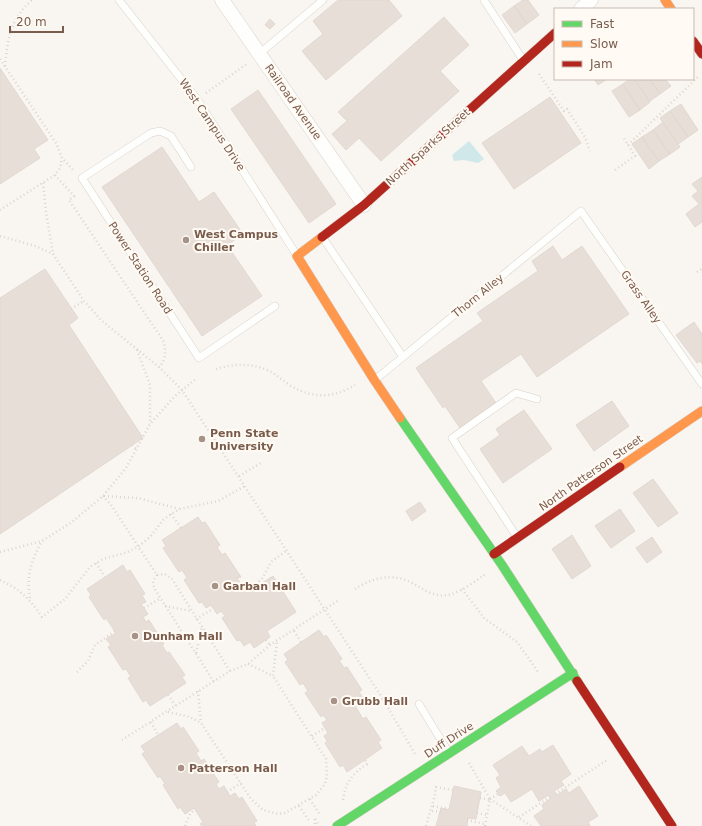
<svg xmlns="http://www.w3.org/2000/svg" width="702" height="826" viewBox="0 0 702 826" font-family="'DejaVu Sans',sans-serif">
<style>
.water{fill:#d0e8ea}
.building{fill:#e6ded7;stroke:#e2d8d2}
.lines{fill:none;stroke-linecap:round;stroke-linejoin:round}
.lane-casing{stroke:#d7d1cb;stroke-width:8}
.street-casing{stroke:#d7d1cb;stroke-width:15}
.fast-casing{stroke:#d9d2cb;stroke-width:10}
.slow-casing{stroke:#d9d2cb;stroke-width:10}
.jam-casing{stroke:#d9d2cb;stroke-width:10}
.path{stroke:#dcd5d0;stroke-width:2.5;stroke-dasharray:1 3;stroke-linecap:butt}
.lane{stroke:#fefefd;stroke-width:7}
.street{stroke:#fefefd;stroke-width:14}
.fast{stroke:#63d668;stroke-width:9}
.slow{stroke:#ff974d;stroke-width:9}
.jam{stroke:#b3261e;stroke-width:9}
.poi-dot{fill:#a69286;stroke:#fffaf3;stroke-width:1.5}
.labels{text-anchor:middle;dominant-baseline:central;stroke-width:4;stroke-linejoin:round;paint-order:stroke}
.street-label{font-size:11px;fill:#7a5c4d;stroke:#fffaf3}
.poi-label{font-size:11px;font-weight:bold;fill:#7a5c4d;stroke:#fffaf3;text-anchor:start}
</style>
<rect width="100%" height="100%" fill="#f9f5f0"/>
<path class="water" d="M469,141L484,159L478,163L464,160L454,161L452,155Z"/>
<path class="building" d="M338,0H389L402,16L326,80L302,51L323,34L313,21Z
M523,0H528L539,15L527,24L514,6Z
M514,6L527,24L515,33L502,15Z
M444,17L469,45L440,71L459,91L381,161L359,138L346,150L332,134L347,121L338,112Z
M270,19L275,24L270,29L265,25Z
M0,68L48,140L34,149L40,158L0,184Z
M594,79H607L598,85Z
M630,79H634L650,102L640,110L623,84Z
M634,79H650L660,94L650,101Z
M650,79H665L671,86L660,94Z
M623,84L640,110L629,117L612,91Z
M258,90L336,204L309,223L231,109Z
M550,97L581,143L514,189L482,143Z
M681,104L698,130L688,137L670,111Z
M670,111L688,137L678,144L660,118Z
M663,122L680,147L670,154L653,130Z
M653,130L670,154L659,161L642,137Z
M642,137L659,161L649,169L632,144Z
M162,147L199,202L214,192L243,234L227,245L262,296L202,336L102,187Z
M702,177V222L695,227L686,214L699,204L692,196L698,191L692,184Z
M553,246L562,260L582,246L629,314L537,377L521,354L481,381L496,403L460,428L445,406L443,408L416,368L483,321L477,313L538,271L532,261Z
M45,269L78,318L69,325L143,438L0,534V298Z
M694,322L702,334V364L700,361L697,363L676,335Z
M612,401L629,426L594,451L576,425Z
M524,410L552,449L503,483L480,449L500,435L496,429Z
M653,479L678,513L658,527L633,493Z
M420,502L426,511L412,521L406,511Z
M620,509L635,531L611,548L595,526Z
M198,517L202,523L205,522L220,545L217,547L222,555L225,553L241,577L237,578L247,593L273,576L296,612L267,631L270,637L254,648L250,642L244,646L240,640L237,641L222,618L225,616L221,611L217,614L211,605L206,608L202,602L199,603L184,580L187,578L182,570L179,572L163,548L166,546L162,540Z
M572,535L591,566L572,579L552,549Z
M652,537L662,552L647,563L636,548Z
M123,565L127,572L130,570L145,594L142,595L146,602L141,604L148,614L143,617L146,622L149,620L164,644L162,645L167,653L169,652L185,675L182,677L186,683L150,706L146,700L143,702L128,678L131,677L126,669L123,670L108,647L111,645L106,639L116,633L106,618L104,620L89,597L91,595L87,589Z
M319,630L324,637L326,635L342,659L339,660L344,668L347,667L362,690L359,692L363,698L354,704L363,719L366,717L381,740L378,742L382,748L347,772L343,765L340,767L325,743L327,741L324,736L328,733L322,723L327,720L323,715L321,717L305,693L308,691L303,683L300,685L285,662L288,660L284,654Z
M177,723L181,729L183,727L199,751L196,753L201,761L204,759L219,782L216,784L219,789L224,786L230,796L235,793L239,799L242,797L257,821L254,822L256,826H202L200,824L203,822L194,808L185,814L180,807L178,809L163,785L165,784L160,776L158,778L142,754L145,752L141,746Z
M553,745L571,774L561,781L564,785L554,791L557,795L566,789L569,793L579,786L598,816L588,822L590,826H541L534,816L544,809L542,805L551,798L549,795L539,801L532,789L511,802L505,793L500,796L496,791L501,787L496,778L500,775L493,765L522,746L529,756L540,749L542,752Z
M454,786L481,792L476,819L468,818L467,826H436L441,808L449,810Z"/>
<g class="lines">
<g class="lane-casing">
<path id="lane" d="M119,0L197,99L296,254
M484,0L523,60
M259,54L323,0
M191,167L171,136L160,131L151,133L82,178L199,358L275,306
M323,238L403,357
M376,379L581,211L702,384
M517,537L452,438L516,393L537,399
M419,704L449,753"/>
</g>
<g class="street-casing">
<path id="street" d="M222,0L364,205
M581,9L591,0"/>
</g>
<g class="fast-casing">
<path id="fast" d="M400,418L502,565L577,681
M337,826L573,673"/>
</g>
<g class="slow-casing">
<path id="slow" d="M665,0L671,9
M322,237L297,256L375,381L400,418
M620,467L702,411"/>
</g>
<g class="jam-casing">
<path id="jam" d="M693,41L702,54
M322,237L364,205L555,33
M494,554L620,467
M577,681L672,826"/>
</g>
<path class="path" d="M0,59L56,143L62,158L73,170
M5,66C8,37 10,20 32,0
M539,74L564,111L567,109L585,137L590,151
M206,93L248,63
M628,145L698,77
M615,170L635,156L623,137
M55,175L74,196L69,200L164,342C166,352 166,360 159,367
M43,183L46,212L53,254
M0,210L55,175L60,168L62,158
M0,236L35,246L53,254L84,301L102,321L159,367L182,390L383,699L415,754
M697,272L702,269
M71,309L84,301
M137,350L150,385V424
M216,369C232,364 249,363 265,369C275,373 282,380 291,386C313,399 334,398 355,385
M132,445L136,449
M239,476L261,463
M103,496L111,505L157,575L165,574L172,579L230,671
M104,496L138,498L179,509
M171,514L181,528
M0,552L42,541L72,522L103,496L126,468L150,424L175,396L197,378
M96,563L105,577
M157,575L153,581L154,588L214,682
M0,580C21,590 29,598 42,617L65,599L90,567L103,559L128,552L139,546L150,537L163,520L171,514L180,509L218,501L245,486
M355,589C370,579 390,573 408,581C421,587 433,598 448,595C462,592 475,581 486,574
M462,589L484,618L517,642L539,673
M246,591L262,579L271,562L286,551
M30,598C26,576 31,561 42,541
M165,606L191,611
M144,608L161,598
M196,619L213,609
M294,631L301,642
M266,640L270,645
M196,653L202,627
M248,664L273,676L277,641
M77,672L88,661L95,645L115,631
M198,691L201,723
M168,695L176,706
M355,706C365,699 369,707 383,699
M168,712L190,717L201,723L251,799L263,810L278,814L285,813L316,795L325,784L327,776L326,759L273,676
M151,722L158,735
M312,736L325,728
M122,740L230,671L248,664L270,645L339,600
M469,763L490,799L485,826
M436,787L453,790
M227,792L241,783
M555,794L607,760
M480,798L490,800
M310,799L320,815
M490,799L531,826
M490,799L498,794
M343,800C345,783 353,773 367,764L365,760
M299,806L310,822
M433,806L449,809
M432,811L441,812
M477,813L487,815
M519,817L550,797
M315,819L319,825
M315,819V826
M467,820L485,824
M185,826L190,814L195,809
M426,826L435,795L436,784"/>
<use href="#lane" class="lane"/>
<use href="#street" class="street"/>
<use href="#fast" class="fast"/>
<use href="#slow" class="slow"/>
<use href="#jam" class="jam"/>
</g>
<g class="poi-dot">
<circle cx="186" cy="240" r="4"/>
<circle cx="202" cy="439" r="4"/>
<circle cx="215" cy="586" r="4"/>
<circle cx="135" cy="636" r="4"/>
<circle cx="334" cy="701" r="4"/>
<circle cx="181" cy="768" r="4"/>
</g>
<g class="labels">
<g class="street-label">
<text transform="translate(293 102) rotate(55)">Railroad Avenue</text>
<text transform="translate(212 125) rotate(56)">West Campus Drive</text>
<text transform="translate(428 147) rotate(-42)">North Sparks Street</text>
<text transform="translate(140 268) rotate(57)">Power Station Road</text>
<text transform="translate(478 296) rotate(-39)">Thorn Alley</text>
<text transform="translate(641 297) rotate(55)">Grass Alley</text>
<text transform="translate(591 473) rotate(-35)">North Patterson Street</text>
<text transform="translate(449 740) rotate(-33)">Duff Drive</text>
</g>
<g class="poi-label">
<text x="194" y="234">West Campus<tspan x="194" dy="13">Chiller</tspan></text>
<text x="210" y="433">Penn State<tspan x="210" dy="13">University</tspan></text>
<text x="223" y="586">Garban Hall</text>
<text x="143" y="636">Dunham Hall</text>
<text x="342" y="701">Grubb Hall</text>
<text x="189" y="768">Patterson Hall</text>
</g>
</g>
<rect x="554" y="8" width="140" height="72" fill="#fffaf3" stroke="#cabbb1"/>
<rect x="562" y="21" width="20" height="6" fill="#63d668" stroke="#cabbb1"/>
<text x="590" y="28" font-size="12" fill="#7a5c4d">Fast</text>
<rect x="562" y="41" width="20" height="6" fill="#ff974d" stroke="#cabbb1"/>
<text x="590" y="48" font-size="12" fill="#7a5c4d">Slow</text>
<rect x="562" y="61" width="20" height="6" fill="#b3261e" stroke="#cabbb1"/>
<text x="590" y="68" font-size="12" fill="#7a5c4d">Jam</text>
<path d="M10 26v6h53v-6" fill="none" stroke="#7a5c4d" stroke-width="2"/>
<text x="16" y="26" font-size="12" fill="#7a5c4d" stroke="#fffaf3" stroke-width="3" paint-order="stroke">20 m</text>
</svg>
